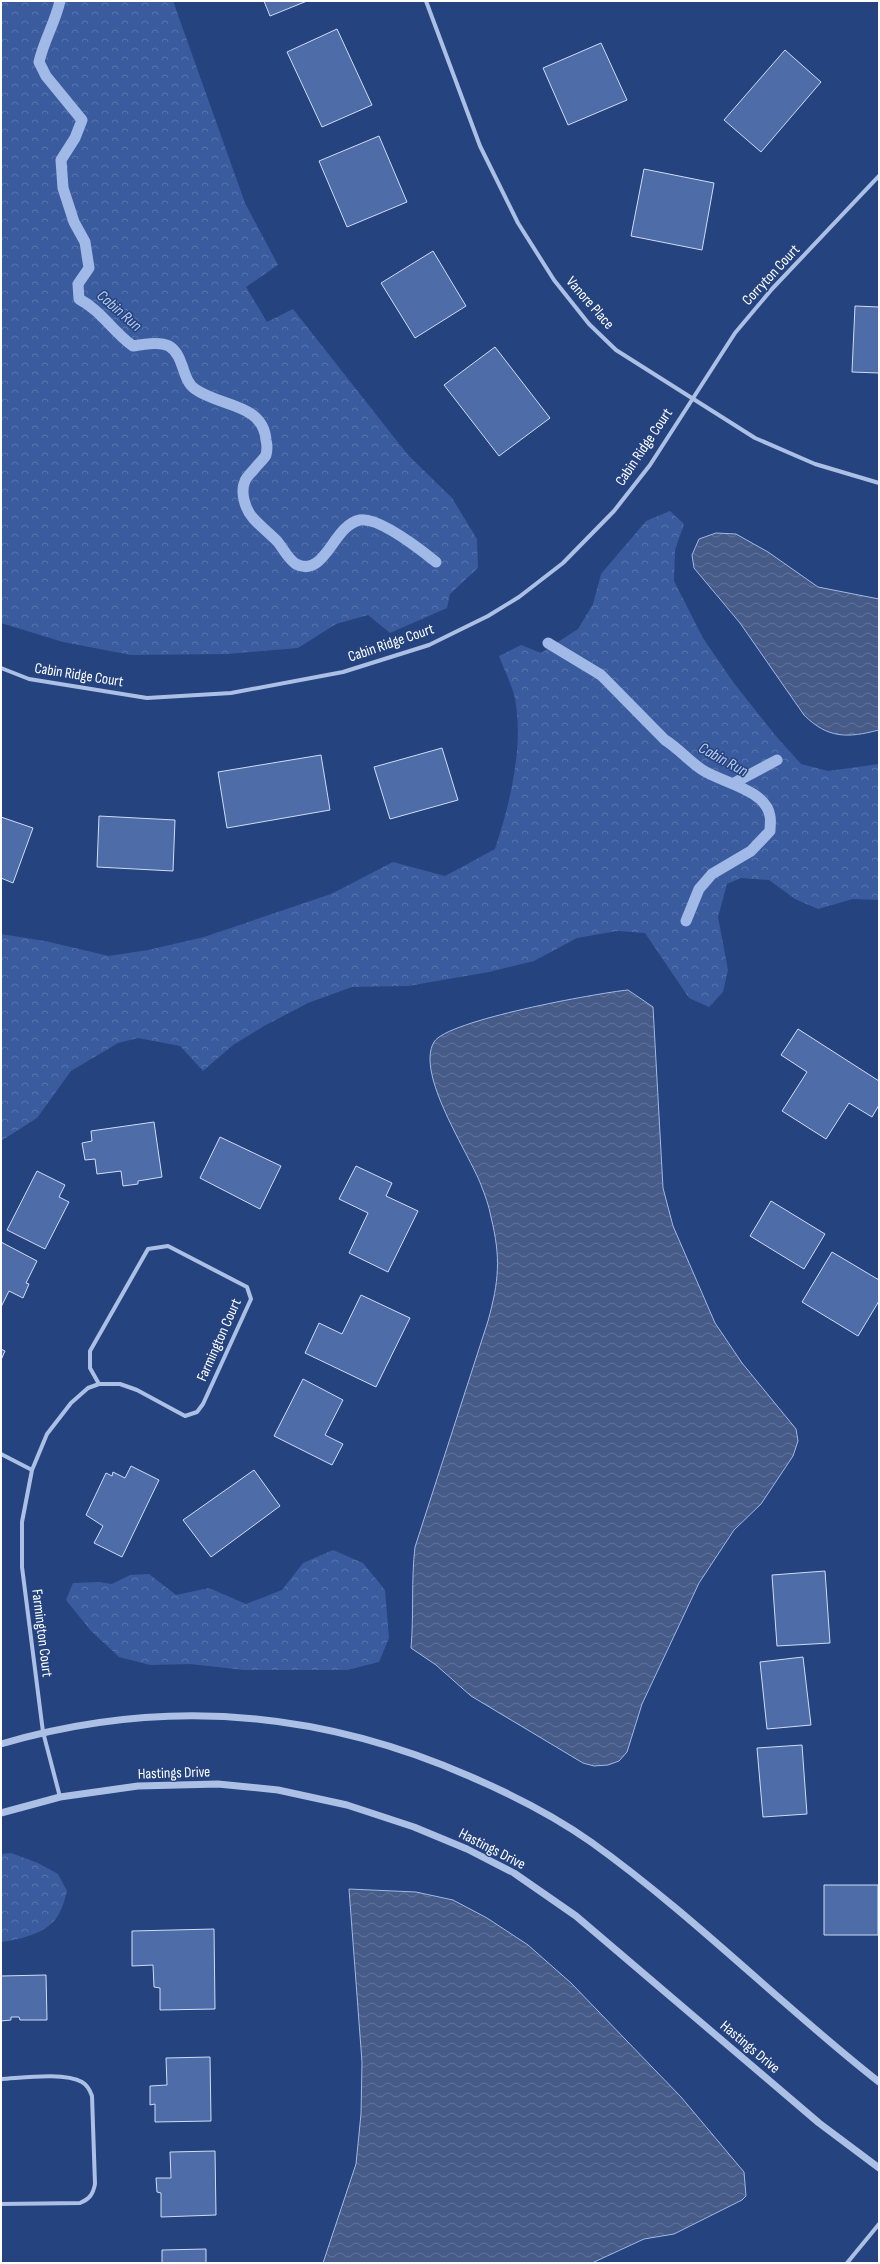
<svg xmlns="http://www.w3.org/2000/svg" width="880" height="2264" viewBox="0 0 880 2264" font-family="'Sofia Sans Condensed',sans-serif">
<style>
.forest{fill:url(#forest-crowns)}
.water{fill:url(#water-waves);stroke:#a0b9e6}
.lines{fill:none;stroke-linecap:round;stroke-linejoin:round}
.stream{stroke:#a0b9e6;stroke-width:11}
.building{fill:#4e6ca8;stroke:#cfdcf5}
.minor{stroke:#acc0e6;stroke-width:4}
.tertiary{stroke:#acc0e6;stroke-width:7}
.labels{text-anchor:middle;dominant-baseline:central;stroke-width:3;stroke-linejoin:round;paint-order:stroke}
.street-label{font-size:15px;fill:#fff;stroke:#25437f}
.water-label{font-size:16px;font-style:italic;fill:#b7caee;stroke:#25437f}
</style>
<defs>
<pattern id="forest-crowns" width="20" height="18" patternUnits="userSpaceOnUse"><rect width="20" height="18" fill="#3a5b9d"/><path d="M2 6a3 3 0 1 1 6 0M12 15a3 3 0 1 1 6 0" fill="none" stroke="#5874ac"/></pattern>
<pattern id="water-waves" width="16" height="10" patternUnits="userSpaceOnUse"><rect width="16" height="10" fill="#465b88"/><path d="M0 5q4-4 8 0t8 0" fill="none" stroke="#62749a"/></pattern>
</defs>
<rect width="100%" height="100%" fill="#25437f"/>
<path class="forest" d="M1,1H173L245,203L278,265L246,287L267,322L293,309L408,455L452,498L477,539L478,568L450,594L447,608L390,633L368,615L336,624L298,648L227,654L131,655L63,642L1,623Z
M670,511L684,524L675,550L674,581L703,638L733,682L775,735L801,764L828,771L879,764V900L853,899L818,909L795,899L769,880L741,878L727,884L718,917L728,970L723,992L709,1007L689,998L645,933L617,931L577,938L534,961L489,972L408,986L352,987L308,1003L264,1026L233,1045L203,1071L180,1046L138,1038L118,1043L71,1071L37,1118L1,1141V934L45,941L109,956L148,950L204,937L331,894L393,862L445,876L495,849C510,804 524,746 515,699C512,684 504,670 499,656L521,645L541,653L578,629L593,604L601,574L646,521Z
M333,1550L363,1563L385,1590L389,1638L379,1662L347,1670H244L190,1664L150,1665L119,1657L91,1631L66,1600L73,1583L99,1582L112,1584L130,1575L149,1574L176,1595L209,1588L246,1604L282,1590L303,1563Z
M11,1853L38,1863L58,1874L67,1891C65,1898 63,1906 60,1912C50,1933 22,1939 1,1942V1854Z"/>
<path class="water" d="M716,533L736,534L768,552L818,587L879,599V730C848,738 828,739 804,715L740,623L694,568L692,555L699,539Z
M628,990L653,1007L663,1188L673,1226L715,1323L742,1363L796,1429L798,1441L793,1456L761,1504L734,1530L699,1583L642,1704L627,1752L619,1761L608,1765L594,1766L583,1763L471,1696L436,1665L411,1648C414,1614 411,1580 415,1547L488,1321C499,1281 501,1258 491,1217C489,1206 485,1195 481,1185C469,1153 415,1074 434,1042C447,1020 598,993 628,990Z
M349,1889L416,1892L453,1900L487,1918L528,1945L571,1983L681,2097L744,2172L746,2196L742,2200L674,2234L644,2239L592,2263H323L356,2164L361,2114L362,2062Z"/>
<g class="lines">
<path class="stream" d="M60,1C55,23 44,40 39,62L46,76L82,120L75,138L61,160L63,188L74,222L85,242L89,268L78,284L79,299C102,311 113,332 133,346C143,344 159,341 169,346C185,356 181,379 195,389C220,407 263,403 266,440C267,444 267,451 266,455C264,459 259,463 256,467C253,471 247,476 245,481C240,492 245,509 253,518C260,526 269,533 277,541C283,548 288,559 296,564C325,579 333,525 360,520C379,517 421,550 436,562
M548,643L601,675L665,740C678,748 688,760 701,769C719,782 766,789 770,816C771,820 770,826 770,831L751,851L712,874L699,889L686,921
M734,783L777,760"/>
</g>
<path class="building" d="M264,1H307L270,16Z
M337,29L372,105L322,127L287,52Z
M601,43L627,100L568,125L543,68Z
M785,50L821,82L761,152L724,120Z
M379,136L407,202L347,227L319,161Z
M644,169L714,183L702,250L631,236Z
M433,251L466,306L415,338L381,283Z
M855,306L879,307V373L852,372Z
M495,347L550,418L499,456L444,385Z
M442,748L458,800L390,819L374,767Z
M321,755L330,810L227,828L218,772Z
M99,816L175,820L173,871L97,867Z
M1,817L33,828L13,883L1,878Z
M798,1029L879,1081V1105L872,1117L849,1103L826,1139L782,1111L807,1072L781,1055Z
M154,1122L162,1177L138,1181V1184L123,1186L121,1171L97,1174L95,1159L85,1160L82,1143L92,1141L91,1131Z
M220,1137L281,1166L260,1209L200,1178Z
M356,1166L392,1183L386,1196L418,1211L388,1272L349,1253L368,1213L339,1199Z
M37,1171L65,1185L59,1197L69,1202L45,1249L7,1230Z
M771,1201L825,1234L804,1269L750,1236Z
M1,1242L37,1261L26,1283L29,1284L23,1298L9,1291L1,1307Z
M832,1252L879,1280V1301L858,1336L802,1302Z
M361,1295L410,1318L376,1387L305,1353L319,1323L342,1334Z
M1,1349L5,1351L1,1360Z
M303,1379L343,1400L325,1435L343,1444L332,1465L274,1436Z
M131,1466L159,1480L122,1557L94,1543L103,1526L86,1515L106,1473L112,1476L113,1472L125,1478Z
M254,1470L280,1506L211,1557L183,1520Z
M825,1571L830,1643L777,1646L772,1575Z
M803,1657L811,1725L767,1729L760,1662Z
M802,1745L807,1814L763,1817L757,1748Z
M824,1885H878V1935H824Z
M214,1929L215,2009L160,2010V1988L154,1987L153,1965L132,1966V1931Z
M46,1975L47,2020H20L19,2017H11V2020L1,2021V1976Z
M210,2057L211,2121L155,2122V2104L150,2105V2086L167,2085L166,2058Z
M215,2151L216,2215L161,2217V2193L157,2192L156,2178H171L170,2152Z
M206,2249V2263H162V2250Z"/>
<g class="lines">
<path class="minor" d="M426,1L480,146L518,223L554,280L589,324L616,350L755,438L815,464L879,483
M1,668L29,679L147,698L231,693L343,672L429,645L488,616L519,597L563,563L614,511L650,465L735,333L772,289L879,176
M1,1454L32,1470
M60,1797L43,1732L22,1567V1522L32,1470L47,1434L71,1403L88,1388L99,1384H120L137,1390L185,1416L197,1412L203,1404L251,1299L247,1287L168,1246L148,1249L90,1351V1368L99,1384
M1,2079C22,2078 64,2072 82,2082C87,2085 90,2090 92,2096L95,2184C93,2195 89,2199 80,2203L1,2204
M847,2263L879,2224"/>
<path class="tertiary" d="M1,1744C161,1697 316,1709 469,1776C511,1794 553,1815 591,1842C693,1915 781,2005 879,2082
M1,1813L60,1797L138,1786L218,1784L278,1790L347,1805L414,1827L467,1849L514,1873L576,1916L819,2123L879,2168"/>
</g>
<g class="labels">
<g class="street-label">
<text transform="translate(771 275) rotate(-47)">Corryton Court</text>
<text transform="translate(590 303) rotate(49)">Vanore Place</text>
<text transform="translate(644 447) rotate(-56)">Cabin Ridge Court</text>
<text transform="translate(391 643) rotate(-19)">Cabin Ridge Court</text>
<text transform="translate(79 675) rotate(9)">Cabin Ridge Court</text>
<text transform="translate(219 1340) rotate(-66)">Farmington Court</text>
<text transform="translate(42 1633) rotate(83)">Farmington Court</text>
<text transform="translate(174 1773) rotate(-2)">Hastings Drive</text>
<text transform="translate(492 1849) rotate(27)">Hastings Drive</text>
<text transform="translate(750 2047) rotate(40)">Hastings Drive</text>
</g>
<g class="water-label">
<text transform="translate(119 311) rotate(41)">Cabin Run</text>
<text transform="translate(723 760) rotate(29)">Cabin Run</text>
</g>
</g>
<rect width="880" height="2264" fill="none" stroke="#ffffff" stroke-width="4"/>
</svg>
